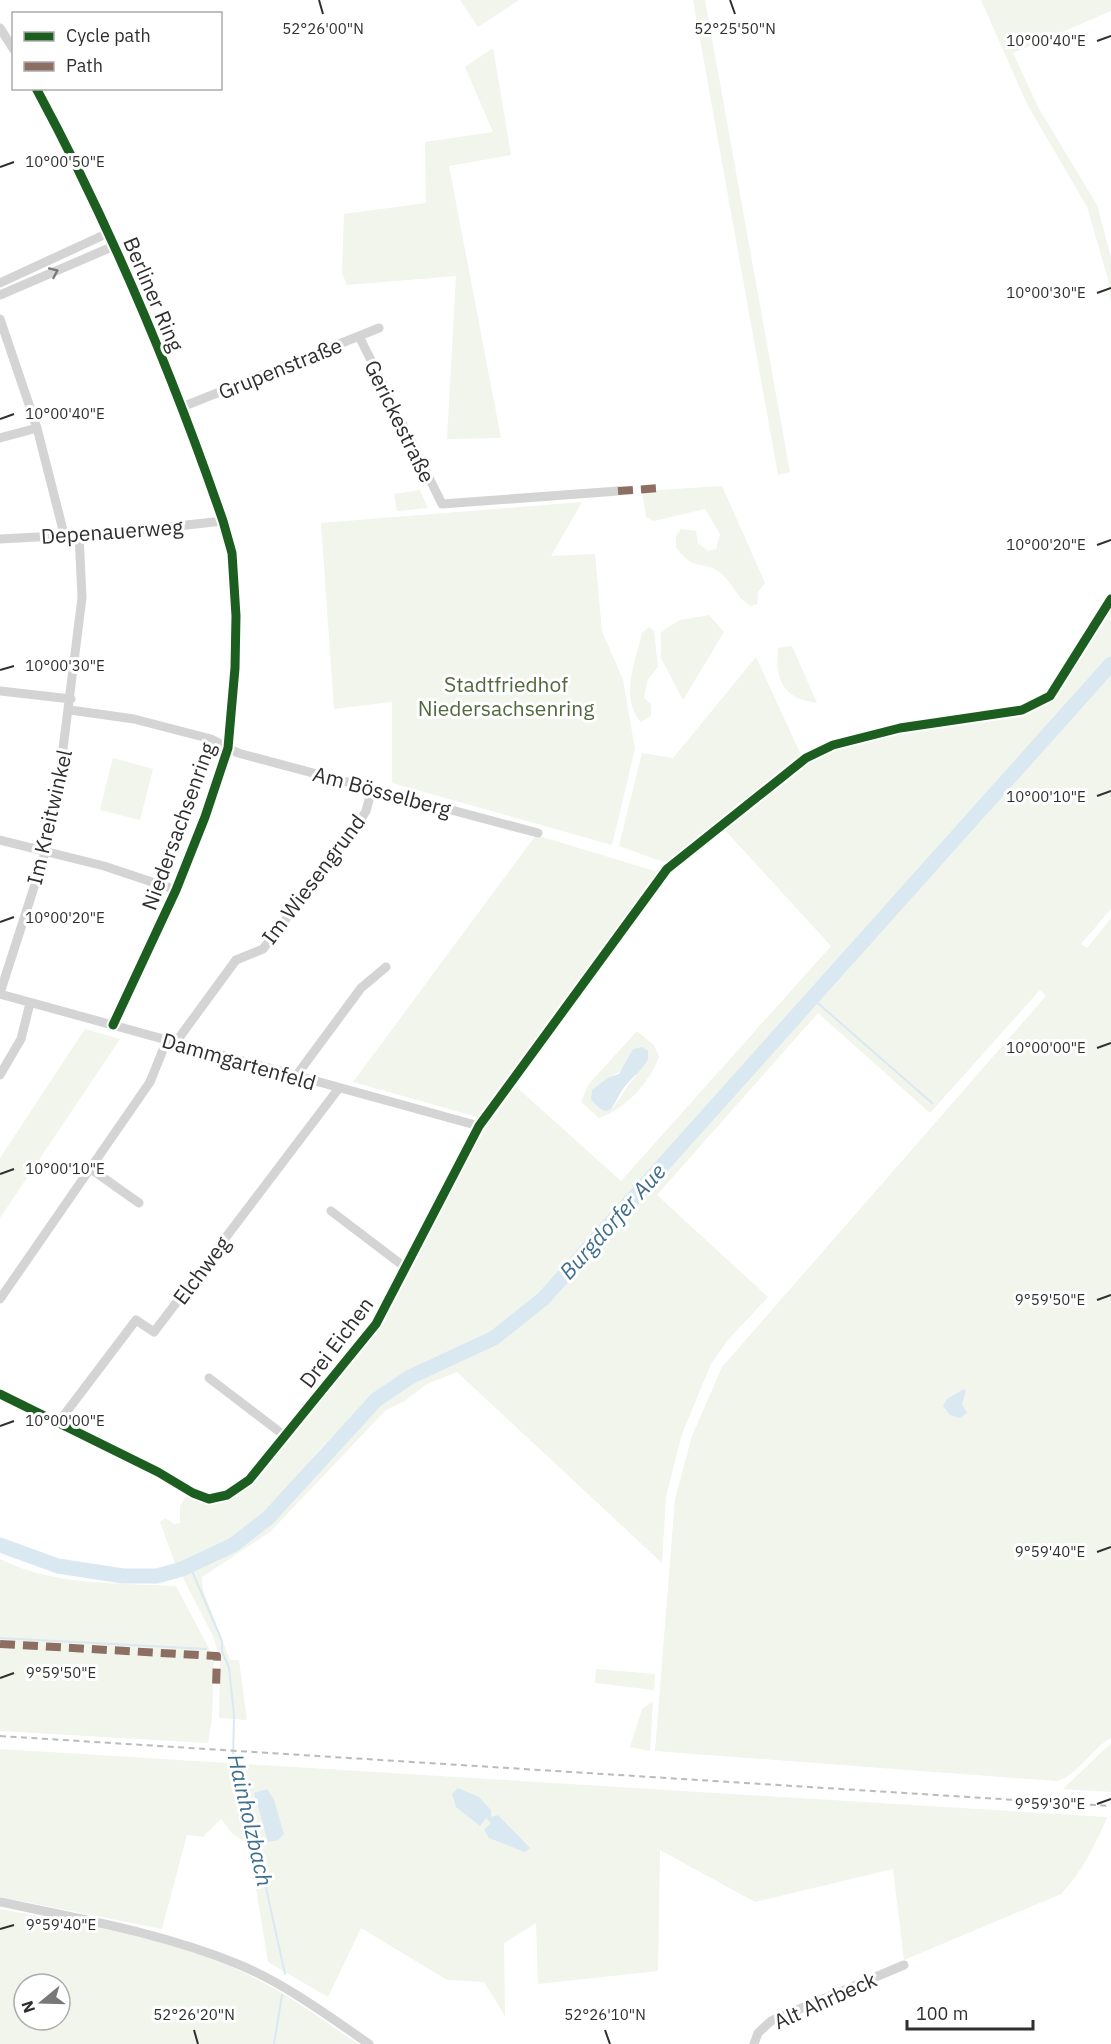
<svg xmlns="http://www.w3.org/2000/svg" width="1111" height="2044" viewBox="0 0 1111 2044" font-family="'IBM Plex Sans',sans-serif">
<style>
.green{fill:#f1f5ec;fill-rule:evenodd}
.water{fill:#dae8f1}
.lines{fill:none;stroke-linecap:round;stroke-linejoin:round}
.stream{stroke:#dae8f1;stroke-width:2}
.river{stroke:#dae8f1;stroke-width:15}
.street{stroke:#d4d4d4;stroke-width:9}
.rail{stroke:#bbb;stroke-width:2;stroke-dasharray:6 4.5;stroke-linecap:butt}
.quiet{stroke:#8d6e63;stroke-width:8;stroke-dasharray:15 8;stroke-linecap:butt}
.cycleway-casing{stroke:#fff;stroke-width:13}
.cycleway{stroke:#1b5e20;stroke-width:9}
.oneway{stroke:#797979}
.ticks{fill:none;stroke:#2f2f2f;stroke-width:2}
.labels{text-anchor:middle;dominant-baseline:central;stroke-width:6;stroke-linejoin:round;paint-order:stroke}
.street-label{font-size:21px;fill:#2f2f2f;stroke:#fff}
.park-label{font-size:21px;fill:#52693e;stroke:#fff}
.water-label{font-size:22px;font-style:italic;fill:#406f8e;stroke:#fff}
.ticks-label{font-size:15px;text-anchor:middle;fill:#2f2f2f;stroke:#fff;stroke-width:6;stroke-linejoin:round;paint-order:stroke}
</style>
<rect width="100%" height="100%" fill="#fff"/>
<path class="green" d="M460,0H519L478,27Z
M693,0H705L790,472L778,475Z
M981,0H1111V11L1013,53L1038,107L1097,205L1111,257V304L1108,279L1087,207L1027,104Z
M493,48L511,155L449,166L501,438L447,439L456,276L347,285L342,273L344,214L426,203L425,142L493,132L465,67Z
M722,486L765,583L758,592L757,604L751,606C736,598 732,581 719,572C700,559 695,573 676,547V536L681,529L696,531L698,543L708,551L716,549L720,534L705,509L654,521L646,517L642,491Z
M420,490L428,508L397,511L394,494Z
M582,502L551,556L595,554L602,631L623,680L635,749L612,845L392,783V702L334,709L321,523Z
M1111,608V657L633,1191L531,1301L485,1337L406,1375L383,1389L360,1409L322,1447L258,1521L224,1544L176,1566L160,1522L165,1518L174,1524L180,1523V1506L187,1494C214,1504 222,1504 247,1488L380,1327L414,1265L469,1147L513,1084L621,1181L831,946L724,829L809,763L835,750L902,732L1024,714L1048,701Z
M709,615L724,632L683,700L661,658V632L680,620Z
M649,627L654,631L658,667L647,681L644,698L651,704V716L641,722C619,698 636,660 642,633Z
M792,646L817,703C782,699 775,679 778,648Z
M756,657L801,755L666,863L619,846L642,753L673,758Z
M1111,668V909L1081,944L1087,948L1111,918V1738C1093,1747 1074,1780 1055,1781L655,1751L675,1499L692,1436L722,1367L1046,996L1040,990L930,1113L818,1013L657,1195L768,1297L727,1341L711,1364L682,1434L666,1497L662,1563L457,1372L427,1384L403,1402L386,1410L270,1532L202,1577L203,1590L230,1660H239L247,1720L219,1718L220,1659L213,1636L181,1574L233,1549L268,1521L378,1403L410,1382L496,1340L546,1301Z
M113,758L153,769L140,820L100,810Z
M536,835L661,873L481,1118L353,1082Z
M85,1029L120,1039L0,1218V1158Z
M637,1031L654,1045L659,1057C649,1083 626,1109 599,1118L581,1102L588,1085ZM623,1070L637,1075C625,1087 622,1098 612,1108L609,1077Z
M0,1559C53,1586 118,1583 176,1586L214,1658L212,1719L208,1743L0,1731Z
M596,1669L655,1674L654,1690L595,1683Z
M653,1701L650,1751L630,1747L642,1709Z
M1111,1743V1792L1063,1789Z
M0,1749L1107,1817C1096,1844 1082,1872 1061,1894L904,1960L893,1869L755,1902L660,1850L658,1971L538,1984L536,1923L504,1943L505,2016L484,1982L447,1980L361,1928L328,1997L268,1962L255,1882L257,1866L252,1846L233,1834L221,1819L203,1837L187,1835L162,1929L0,1897Z
M0,1909C78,1924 156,1935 229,1966C275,1985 317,2016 358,2044H0ZM24,1984H60V2020H24Z"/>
<path class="water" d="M642,1047L648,1051V1059C642,1071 631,1078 623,1089C613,1103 611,1124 591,1099L592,1090L609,1077L619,1074L633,1049Z
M964,1389L966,1391L962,1404L967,1413L960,1418L950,1415L943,1406L947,1399Z
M458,1788L479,1797L491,1810V1817L498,1815L530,1848L525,1852L489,1838L484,1830L491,1823L486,1818L480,1826L456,1807L452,1794Z
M267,1789L274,1800L284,1834L278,1840L268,1842L254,1793Z"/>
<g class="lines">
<path class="stream" d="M812,998L932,1103
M189,1564L222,1641V1651L229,1668L234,1715L233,1762L250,1815L285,1974
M0,1638L206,1649
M274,2044L282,1995"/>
<path class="river" d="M0,1545L58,1566L123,1576H157L182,1569L233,1545L268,1518L376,1400L410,1377L494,1338L543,1299L1111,664"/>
<path class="street" d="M0,28L14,50
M36,88C111,227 172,373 223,521L232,553L236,616L235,668L228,748L205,817L176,890L113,1025
M0,283L108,233
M0,295L114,246
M0,319L37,428L64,534
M359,336L442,504L618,491
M182,407L379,328
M0,438L37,428
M0,539L113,533L223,521
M0,691L71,699
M70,710L134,719L211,739L238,753L538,833
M0,840L104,866L176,890
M0,993L46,850L56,804L82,598L79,534
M0,994L479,1126L376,1324L249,1480L227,1495L209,1499L193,1493L158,1472L0,1394
M176,1042L236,960L263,949L357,826L366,811L372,789
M0,1075L21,1039L30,1003
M296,1076L361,988L386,967
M91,1169L139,1203
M331,1211L406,1268
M0,1299L150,1082L167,1040
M209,1378L285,1436
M58,1423L136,1320L154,1332L339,1088
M0,1902C81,1919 163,1933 240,1965C285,1984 329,2016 369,2044
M754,2044L758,2033L771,2021L904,1965"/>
<path class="rail" d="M0,1736L1111,1806"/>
<path class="quiet" d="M618,491L661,488
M0,1644L217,1656L216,1687"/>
<g class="cycleway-casing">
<path id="cycleway" d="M36,88C111,227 172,373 223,521L232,553L236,616L235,668L228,748L205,817L176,890L113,1025
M0,1394L158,1472L193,1493L209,1499L227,1495L249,1480L376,1324L479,1126L667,869L806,758L833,745L900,728L1022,710L1050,696L1111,599"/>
</g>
<use href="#cycleway" class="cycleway"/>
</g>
<defs><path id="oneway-chevron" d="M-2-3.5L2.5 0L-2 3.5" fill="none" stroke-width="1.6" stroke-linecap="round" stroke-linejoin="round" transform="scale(1.5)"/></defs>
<use class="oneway" href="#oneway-chevron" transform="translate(54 272) rotate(-24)"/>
<path class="ticks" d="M319,0L323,14M730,0L735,14M1097,41L1111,36M0,167L14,162M1097,293L1111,288M0,419L14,414M1097,545L1111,540M0,670L14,666M1097,796L1111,791M0,922L14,917M1097,1048L1111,1043M0,1174L14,1169M1097,1300L1111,1295M0,1426L14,1421M1097,1552L1111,1547M0,1678L14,1673M1097,1804L1111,1799M0,1929L14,1925M194,2030L198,2044M605,2030L610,2044"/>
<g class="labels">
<g class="street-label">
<text transform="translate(154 294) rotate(67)">Berliner Ring</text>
<text transform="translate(280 368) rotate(-22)">Grupenstraße</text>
<text transform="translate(400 421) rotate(64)">Gerickestraße</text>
<text transform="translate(112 531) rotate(-4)">Depenauerweg</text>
<text transform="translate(382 791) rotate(15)">Am Bösselberg</text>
<text transform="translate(49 817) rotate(-77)">Im Kreitwinkel</text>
<text transform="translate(178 826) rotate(-70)">Niedersachsenring</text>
<text transform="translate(313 879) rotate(-53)">Im Wiesengrund</text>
<text transform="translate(239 1061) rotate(16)">Dammgartenfeld</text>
<text transform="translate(201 1270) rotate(-53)">Elchweg</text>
<text transform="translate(336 1342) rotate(-53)">Drei Eichen</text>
<text transform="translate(825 2000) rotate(-24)">Alt Ahrbeck</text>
</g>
<g class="park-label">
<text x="506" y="684">Stadtfriedhof<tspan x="506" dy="24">Niedersachsenring</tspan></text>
</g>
<g class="water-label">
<text transform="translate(612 1221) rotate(-48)">Burgdorfer Aue</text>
<text transform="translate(251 1820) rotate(77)">Hainholzbach</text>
</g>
</g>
<g class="ticks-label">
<text x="735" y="34">52°25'50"N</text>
<text x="323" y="34">52°26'00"N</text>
<text x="1046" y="46">10°00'40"E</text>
<text x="65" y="167">10°00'50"E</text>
<text x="1046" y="298">10°00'30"E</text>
<text x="65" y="419">10°00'40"E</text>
<text x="1046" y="550">10°00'20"E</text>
<text x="65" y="671">10°00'30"E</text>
<text x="1046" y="802">10°00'10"E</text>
<text x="65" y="923">10°00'20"E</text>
<text x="1046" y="1053">10°00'00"E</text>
<text x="65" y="1174">10°00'10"E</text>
<text x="1050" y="1305">9°59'50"E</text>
<text x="65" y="1426">10°00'00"E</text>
<text x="1050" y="1557">9°59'40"E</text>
<text x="61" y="1678">9°59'50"E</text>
<text x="1050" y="1809">9°59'30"E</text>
<text x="61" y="1930">9°59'40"E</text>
<text x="194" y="2020">52°26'20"N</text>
<text x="605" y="2020">52°26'10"N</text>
</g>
<rect x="12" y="12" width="210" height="78" fill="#ffffff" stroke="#acacac" stroke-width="1.5"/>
<rect x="24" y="32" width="30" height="9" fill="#1b5e20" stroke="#acacac" stroke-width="1.5"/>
<text x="66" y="42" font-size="18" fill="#2f2f2f">Cycle path</text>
<rect x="24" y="62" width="30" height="9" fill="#8d6e63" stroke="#acacac" stroke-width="1.5"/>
<text x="66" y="72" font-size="18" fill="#2f2f2f">Path</text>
<g transform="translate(42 2002) rotate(251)"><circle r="28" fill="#ffffff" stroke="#acacac" stroke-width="1.5"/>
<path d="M0-4.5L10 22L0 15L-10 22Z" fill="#787878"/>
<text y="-9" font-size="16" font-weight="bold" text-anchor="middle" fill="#2f2f2f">N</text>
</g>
<path d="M907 2020v9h126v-9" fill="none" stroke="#2f2f2f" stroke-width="3"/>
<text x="916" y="2020" font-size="18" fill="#2f2f2f" stroke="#ffffff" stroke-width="4.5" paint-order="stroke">100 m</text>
</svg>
